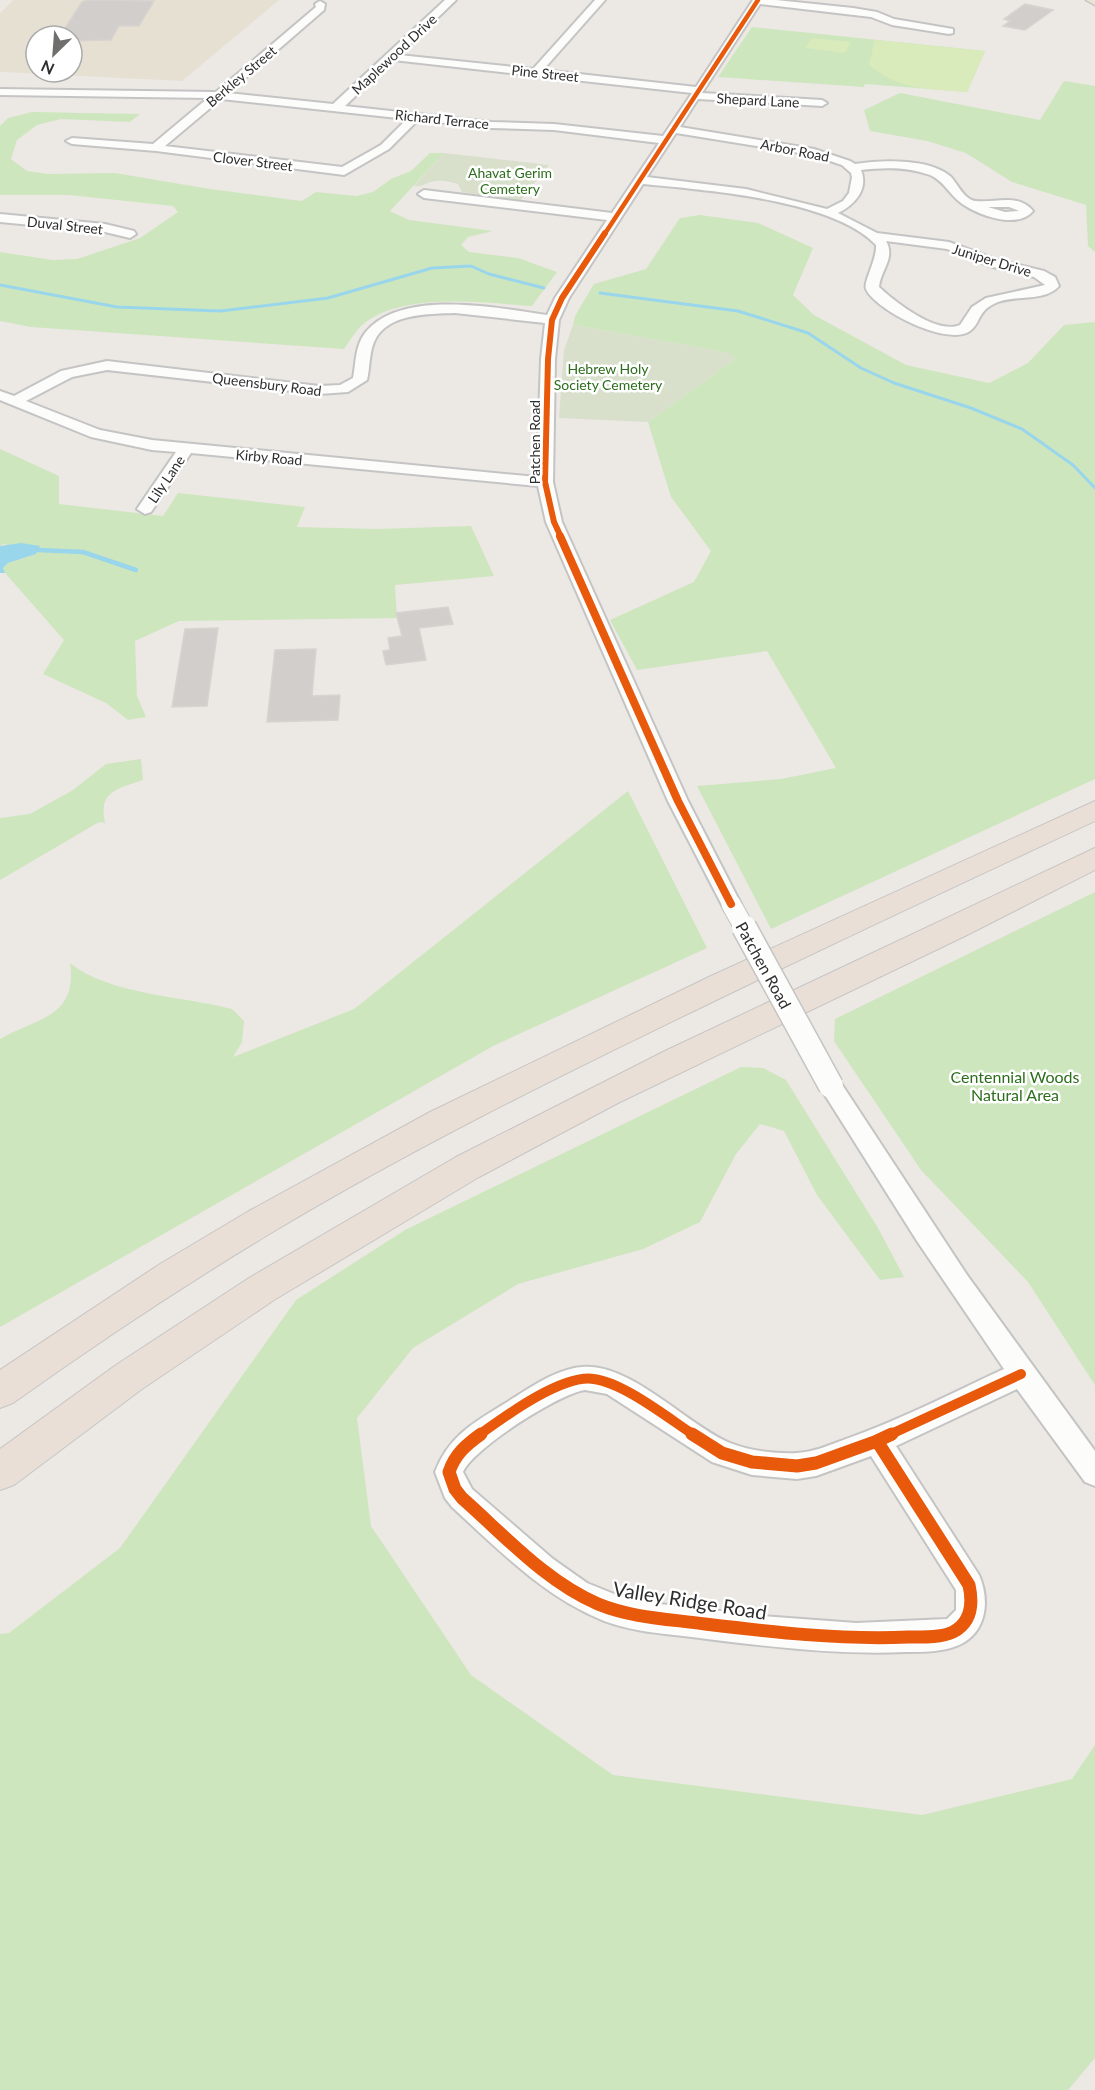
<svg xmlns="http://www.w3.org/2000/svg" width="1095" height="2090" viewBox="0 0 1095 2090" font-family="Lato,sans-serif">
<style>
.education{fill:#e6e0d3;fill-rule:evenodd}
.green{fill:#cee6be}
.cemetery{fill:#d8e0cc}
.pitch{fill:#d9eabb}
.water{fill:#99d6ec}
.lines{fill:none;stroke-linecap:round;stroke-linejoin:round}
.stream-far1{stroke:#99d6ec;stroke-width:3}
.stream{stroke:#99d6ec;stroke-width:4.5}
.building{fill:#d1cecb;stroke:#d7d4d0;stroke-width:1.5}
.minor-casing{stroke:#c5c4c5;stroke-width:4}
.major-casing{stroke:#c6c5c4;stroke-width:3}
.highway-casing{stroke:#c6c5c4;stroke-width:2}
.minor{fill:#fcfcfb;fill-rule:evenodd}
.major{fill:#e8e4d6;fill-rule:evenodd}
.highway{fill:#eadfd6;fill-rule:evenodd}
.minor-bridge-far1-casing{stroke:#c5c4c5;stroke-width:21;stroke-linecap:butt}
.minor-bridge-casing{stroke:#c5c4c5;stroke-width:27;stroke-linecap:butt}
.minor-bridge-far1{stroke:#fcfcfb;stroke-width:19}
.minor-bridge{stroke:#fcfcfb;stroke-width:24}
.cycleway-far4-casing{stroke:#fff;stroke-width:6}
.cycleway-far3-casing{stroke:#fff;stroke-width:8}
.cycleway-far2-casing{stroke:#fff;stroke-width:10}
.cycleway-far1-casing{stroke:#fff;stroke-width:14}
.cycleway-casing{stroke:#fff;stroke-width:16}
.cycleway-far4{stroke:#e8590c;stroke-width:4.5}
.cycleway-far3{stroke:#e8590c;stroke-width:6}
.cycleway-far2{stroke:#e8590c;stroke-width:8}
.cycleway-far1{stroke:#e8590c;stroke-width:10}
.cycleway{stroke:#e8590c;stroke-width:13}
.labels{text-anchor:middle;dominant-baseline:central;stroke-width:5;stroke-linejoin:round;paint-order:stroke}
.far-street-label{font-size:14px;fill:#2e2e2e;stroke:#fff}
.far-park-label{font-size:14px;fill:#2c6e1b;stroke:#fff}
.street-label{font-size:16px;fill:#2e2e2e;stroke:#fff}
.park-label{font-size:16px;fill:#2c6e1b;stroke:#fff}
.near-street-label{font-size:20px;fill:#2e2e2e;stroke:#fff}
</style>
<rect width="100%" height="100%" fill="#ece8e4"/>
<path class="education" d="M14,0H279L182,81L0,72V13ZM36,36H72V72H36Z"/>
<path class="green" d="M752,27L985,51L967,92L865,84L864,87L718,77Z
M1064,81L1095,86V252L1088,246L1086,205L1012,182L966,153L927,141L870,131L864,110L900,93L1040,120Z
M32,112L140,114L130,122L61,119L37,125L17,140L11,159L27,171L48,174L115,173L210,189L302,201L316,192L357,196L373,192L391,179L411,171L430,153H444L390,211L409,220L493,231L468,237L461,245L469,252L518,258L557,272L532,306C483,303 401,291 361,326C355,332 349,342 344,349L31,327L0,321V252L52,260L77,259L140,238L178,212L173,206L69,195H0V126L8,118Z
M700,215L758,223L813,248L793,295L814,315L906,365L989,383L1028,363L1064,325L1095,322V779L771,929L697,786L781,779L836,768L767,651L637,670L610,620L694,582L711,551L671,497L648,422L735,359L729,353L573,325L575,316L594,284L646,269L680,218Z
M0,449L59,476V504L163,516L178,493L305,507L297,527L377,529L471,526L494,576L395,585L397,618L179,621L135,641L137,696L146,717L128,720L106,703L43,674L64,640L5,573L3,568L8,563L36,554L4,544L0,546Z
M141,759L143,780C117,789 98,791 105,823L99,822L0,880V818L30,814L73,790L106,764Z
M628,791L707,948L495,1045L0,1327V1039C37,1018 78,1017 70,963C110,995 182,996 232,1009L244,1021L242,1042L233,1057L354,1009Z
M1095,892V1385L1028,1282L921,1170L834,1041L835,1019Z
M741,1067L763,1068L786,1080L878,1228L904,1277L880,1280L817,1195L784,1131L760,1124L736,1154L700,1222L643,1249L518,1284L413,1348L357,1418L371,1526L471,1675L613,1775L922,1815L1072,1779L1095,1745V2058L1068,2090H0V1634L9,1633L120,1548L296,1300L405,1230Z"/>
<path class="cemetery" d="M444,153L549,165L520,201L467,193L462,192L458,184C448,181 438,179 428,183C422,185 421,187 414,186Z
M573,325L730,353L735,359L648,422L559,418L564,350Z"/>
<path class="pitch" d="M812,38L851,42L845,53L805,48Z
M875,40L985,51L967,92C932,89 895,90 869,64Z"/>
<path class="water" d="M21,543L40,546L36,554L8,563L3,568L5,573H0V546Z"/>
<g class="lines">
<path class="stream-far1" d="M0,285L117,307L220,311L328,298L432,268L471,266L489,274L544,288
M600,293L738,311L808,333L861,368L894,383L971,408L1022,429L1073,465L1095,488"/>
<path class="stream" d="M38,550L83,552L136,570"/>
</g>
<path class="building" d="M88,0H92L154,1L139,26H119L111,40L72,41V36H60L82,2Z
M1025,4L1053,10L1025,30L1003,26L1010,21L1004,19Z
M448,607L453,624L419,628L426,660L386,665L383,651L390,650L388,638L402,636L396,613Z
M218,628L207,706L172,707L185,629Z
M316,649L312,696L340,695L338,720L267,722L275,650Z"/>
<g class="lines">
<g class="minor-casing">
<path id="minor" d="M445,0H456L399,55L533,69L595,0H605L543,70L696,87L753,0H776L853,8L877,12L894,19L953,29V33L949,34L892,25L871,17L760,4L702,93L822,100L827,103L822,106L698,99L680,127L814,149L850,161L855,164C881,160 928,158 950,176C958,184 964,200 976,201C996,203 1018,193 1033,211C1017,230 978,215 961,203C949,194 944,181 930,175C909,167 884,167 861,170C869,190 854,205 838,213L877,233L949,242L998,260L1044,271L1055,277L1059,286C1045,302 1016,295 998,302C976,311 982,322 970,331C948,347 875,310 866,289C863,282 877,260 876,245C833,199 704,190 643,184L569,298L559,320L555,359L553,482L562,522L688,801L741,904L738,909L731,911L724,909L668,801L546,522L538,486L191,453L151,512L145,514L137,509L176,452L152,450L91,437L0,400V391L14,396L61,371L107,361L319,386L340,385L353,378C356,363 355,346 365,333C401,288 497,308 547,315L555,298L607,220L424,198L418,194L424,190L612,213L659,143L554,130L491,128L418,120L389,149L344,175L156,151L72,144L66,141L72,138L153,144L208,98L0,95V89L216,92L316,7L315,4L320,1L325,4L324,10L228,93L333,104ZM393,60L692,93L663,136L554,124L491,122L345,106ZM221,99L407,119L381,145L342,167L165,146ZM676,133L812,155L842,165L851,173L852,177L849,193L843,201L827,209L746,189L647,177ZM988,207H1009L1019,211L1005,212ZM886,241L947,249L989,266L1034,277L1045,285L986,298L972,307L960,325C937,335 895,302 879,287C880,271 896,258 886,241ZM455,313L545,323L541,359L537,477L152,440L100,430L26,401L72,377L107,370L319,394L348,392L367,380C370,368 369,354 374,342C386,313 429,314 455,313Z
M0,214L105,224L134,231L136,234L130,238L105,232L0,222Z
M831,1077L839,1080L967,1275L1095,1451V1486L1085,1482L1017,1389L896,1446L979,1575C990,1600 987,1632 959,1645C944,1652 923,1652 906,1652C839,1655 773,1647 707,1639C672,1634 636,1633 604,1621C544,1597 499,1550 452,1507L445,1498L435,1472C449,1436 473,1423 504,1404C527,1390 555,1369 582,1367C630,1362 687,1425 730,1443C750,1451 776,1454 797,1453C814,1452 830,1445 846,1439C900,1420 952,1393 1004,1369L917,1241L823,1092L819,1086L823,1080ZM585,1390L607,1394L712,1462L752,1475L797,1479L816,1476L871,1456L956,1590V1610L947,1619L856,1623L762,1616L660,1604L619,1596L587,1583L553,1559L472,1489L463,1472C472,1449 560,1393 585,1390Z"/>
</g>
<g class="major-casing">
<path id="major" d="M1086,0H1095V5Z"/>
</g>
<g class="highway-casing">
<path id="highway" d="M1095,801V821C964,882 834,943 704,1006C557,1077 411,1149 271,1233C183,1286 97,1343 13,1403L0,1408V1370L160,1264L249,1211L430,1112L711,976Z
M1095,848V870L967,935L618,1103L479,1177L274,1300L142,1389L14,1485L0,1490V1449L116,1365L249,1278L456,1157L665,1051Z"/>
</g>
<use href="#minor" class="minor"/>
<use href="#major" class="major"/>
<use href="#highway" class="highway"/>
<g class="minor-bridge-far1-casing">
<path id="minor-bridge-far1" d="M731,904L745,929"/>
</g>
<g class="minor-bridge-casing">
<path id="minor-bridge" d="M744,927L831,1086"/>
</g>
<use href="#minor-bridge-far1" class="minor-bridge-far1"/>
<use href="#minor-bridge" class="minor-bridge"/>
<g class="cycleway-far4-casing">
<path id="cycleway-far4" d="M604,235L758,0"/>
</g>
<g class="cycleway-far3-casing">
<path id="cycleway-far3" d="M561,537L554,522L545,482L548,359L552,320L562,298L605,233"/>
</g>
<g class="cycleway-far2-casing">
<path id="cycleway-far2" d="M560,536L678,801L731,904"/>
</g>
<g class="cycleway-far1-casing">
<path id="cycleway-far1" d="M479,1435C504,1417 562,1374 594,1379C624,1383 668,1418 694,1435
M889,1435L1021,1374"/>
</g>
<g class="cycleway-casing">
<path id="cycleway" d="M481,1434C466,1445 455,1454 449,1472L455,1489L462,1498C504,1535 546,1582 598,1604C632,1618 669,1619 705,1624C772,1632 840,1640 908,1637C921,1637 941,1638 953,1632C972,1622 973,1603 969,1585L877,1441
M692,1434L722,1453L752,1462L797,1466L816,1463L877,1441
M877,1441L892,1434"/>
</g>
<use href="#cycleway-far4" class="cycleway-far4"/>
<use href="#cycleway-far3" class="cycleway-far3"/>
<use href="#cycleway-far2" class="cycleway-far2"/>
<use href="#cycleway-far1" class="cycleway-far1"/>
<use href="#cycleway" class="cycleway"/>
</g>
<g class="labels">
<g class="far-street-label">
<text transform="translate(394 54) rotate(-43)">Maplewood Drive</text>
<text transform="translate(545 73) rotate(6)">Pine Street</text>
<text transform="translate(241 76) rotate(-40)">Berkley Street</text>
<text transform="translate(758 100) rotate(3)">Shepard Lane</text>
<text transform="translate(442 119) rotate(6)">Richard Terrace</text>
<text transform="translate(795 150) rotate(11)">Arbor Road</text>
<text transform="translate(253 161) rotate(7)">Clover Street</text>
<text transform="translate(65 225) rotate(6)">Duval Street</text>
<text transform="translate(992 260) rotate(17)">Juniper Drive</text>
<text transform="translate(267 384) rotate(7)">Queensbury Road</text>
<text transform="translate(534 442) rotate(-90)">Patchen Road</text>
<text transform="translate(269 457) rotate(5)">Kirby Road</text>
<text transform="translate(166 479) rotate(-56)">Lily Lane</text>
</g>
<g class="far-park-label">
<text x="510" y="172">Ahavat Gerim<tspan x="510" dy="16">Cemetery</tspan></text>
<text x="608" y="368">Hebrew Holy<tspan x="608" dy="16">Society Cemetery</tspan></text>
</g>
<g class="street-label">
<text transform="translate(764 965) rotate(61)">Patchen Road</text>
</g>
<g class="park-label">
<text x="1015" y="1076">Centennial Woods<tspan x="1015" dy="18">Natural Area</tspan></text>
</g>
<g class="near-street-label">
<text transform="translate(690 1600) rotate(9)">Valley Ridge Road</text>
</g>
</g>
<g transform="translate(54 54) rotate(205)"><circle r="28" fill="#ffffff" stroke="#ababab" stroke-width="1.5"/>
<path d="M0-4.5L10 22L0 15L-10 22Z" fill="#706f6e"/>
<text y="-9" font-size="16" font-weight="bold" text-anchor="middle" fill="#2e2e2e">N</text>
</g>
</svg>
